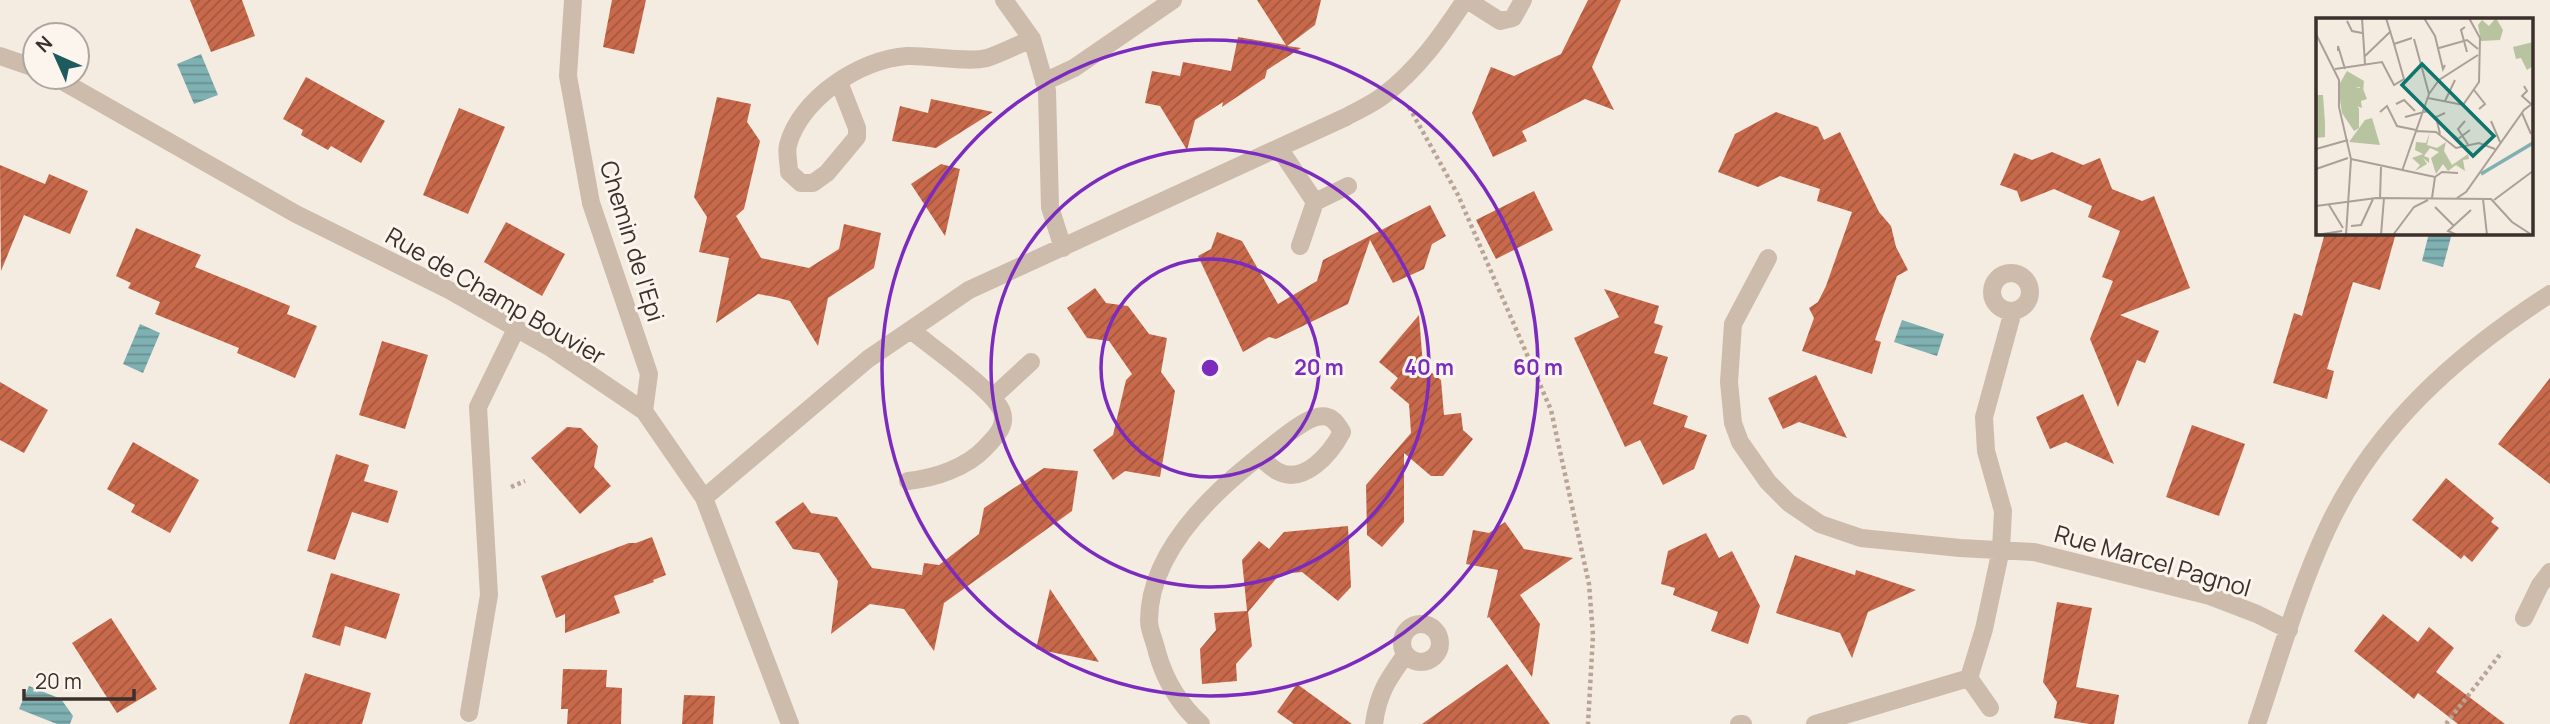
<svg xmlns="http://www.w3.org/2000/svg" width="2550" height="724" viewBox="0 0 2550 724" font-family="Manrope,sans-serif">
<style>
.water{fill:url(#water-rules)}
.building{fill:url(#building-hatch)}
.lines{fill:none;stroke-linecap:round;stroke-linejoin:round}
.path{stroke:#b9a596;stroke-width:4.5;stroke-dasharray:3.5 3.5;stroke-linecap:butt}
.minor{stroke:#cdbbac;stroke-width:18}
.ring{fill:none;stroke:#7b2cbf;stroke-width:3.5}
.labels{text-anchor:middle;dominant-baseline:central;stroke-width:6;stroke-linejoin:round;paint-order:stroke}
.street-label{font-size:24px;fill:#3b302b;stroke:#fbf5ee}
.inset-river{fill:none;stroke:#7fb0b2;stroke-width:3.5}
.inset-road{fill:none;stroke:#aaa098;stroke-width:2}
.view{fill:#0f766e;fill-opacity:0.15;stroke:#0f766e;stroke-width:3.5}
.inset-edge{fill:none;stroke:#3b302b;stroke-width:3.5}
.centre{fill:#7b2cbf;stroke:#fbf5ee;stroke-width:3.5}
.ring-label{font-size:21px;text-anchor:middle;font-weight:bold;fill:#7b2cbf;stroke:#fbf5ee;stroke-width:6;stroke-linejoin:round;paint-order:stroke}
</style>
<defs>
<pattern id="water-rules" width="6" height="5" patternUnits="userSpaceOnUse" patternTransform="scale(1.75)"><rect width="6" height="5" fill="#7fb0b2"/><path d="M0 2.5h6" fill="none" stroke="#699091"/></pattern>
<pattern id="building-hatch" width="6" height="6" patternUnits="userSpaceOnUse" patternTransform="scale(1.75)"><rect width="6" height="6" fill="#c8694b"/><path d="M-1 1l2-2M0 6l6-6M5 7l2-2" fill="none" stroke="#a4573f"/></pattern>
</defs>
<rect width="100%" height="100%" fill="#f4ebe1"/>
<path class="water" d="M201,54L218,95L194,104L177,64Z
M2429,233H2452L2443,267L2422,261Z
M1902,320L1944,334L1937,356L1894,342Z
M140,324L160,333L143,373L123,364Z
M29,686L61,699L73,716L70,724H57L19,709Z"/>
<path class="building" d="M190,0H242L255,36L211,52Z
M612,0H646L634,54L603,47Z
M1257,0H1321L1315,25L1287,46L1301,48L1267,70L1265,78L1222,107L1223,102L1195,120L1187,150L1160,106L1145,103L1152,71L1180,76L1183,62L1231,71L1238,37L1286,45Z
M1588,0H1621L1592,67L1614,110L1585,99L1522,131L1527,141L1493,157L1472,113L1491,67L1514,76L1561,54Z
M306,77L385,121L361,163L331,146L328,150L301,135L303,130L283,119Z
M717,97L751,104L747,122L760,141L744,209L736,216L761,258L809,268L839,249L844,224L881,233L874,268L828,298L818,346L790,301L775,297L758,294L716,323L729,258L699,252L707,217L694,197Z
M931,99L993,112L936,148L892,141L900,106L928,113Z
M459,108L505,127L468,214L423,195Z
M1776,112L1818,127L1824,140L1840,132L1879,212L1891,226L1896,247L1908,270L1897,276L1875,340L1881,342L1872,374L1802,351L1814,318L1809,308L1818,302L1826,286L1852,212L1817,201L1820,189L1780,176L1758,187L1718,172L1735,134Z
M2052,152L2083,165L2100,158L2112,189L2142,201L2154,196L2190,288L2120,315L2159,331L2145,363L2137,360L2118,407L2090,339L2113,281L2102,277L2120,231L2088,217L2092,206L2054,189L2021,202L2017,191L2000,185L2014,153L2032,160Z
M941,164L960,169L945,236L911,184Z
M0,165L45,184L49,174L88,191L70,234L24,215L1,271Z
M1534,191L1553,230L1496,259L1476,220Z
M1430,205L1446,236L1432,244L1424,269L1393,283L1370,240L1348,304L1276,339L1269,337L1243,352L1198,256L1211,249L1217,232L1242,241L1278,304L1317,281L1323,260Z
M506,222L565,254L542,296L484,262Z
M136,228L201,255L195,267L290,306L287,314L317,326L295,378L237,353L239,348L155,314L160,302L128,288L131,283L116,276Z
M2325,233H2396L2380,290L2353,282L2327,369L2334,371L2327,399L2273,383L2294,313L2302,316Z
M1095,288L1106,303L1128,306L1149,334L1167,338L1161,372L1175,391L1160,477L1125,471L1113,480L1093,450L1113,435L1126,380L1132,374L1109,341L1087,338L1067,308Z
M1604,289L1659,306L1654,323L1663,326L1654,353L1668,357L1653,404L1688,416L1684,427L1707,435L1694,469L1663,485L1640,440L1625,447L1574,338L1619,317Z
M1419,315L1423,366L1441,380L1444,415L1461,413L1463,430L1473,439L1443,476H1431L1404,453V522L1382,547L1367,535L1366,485L1411,433L1409,404L1390,388L1398,378L1379,362Z
M382,341L428,355L405,429L359,415Z
M1816,375L1847,438L1799,422L1783,429L1768,398Z
M2550,378V484L2498,444Z
M0,382L48,410L24,453L0,440Z
M2083,394L2114,464L2066,442L2050,449L2036,417Z
M2192,425L2245,444L2219,516L2166,497Z
M567,427L581,428L598,446L594,467L611,486L580,514L531,458Z
M133,442L199,480L170,533L131,512L135,505L107,489Z
M336,454L369,465L364,481L398,491L388,523L352,512L335,560L307,551Z
M1044,468L1078,471L1072,511L944,603L934,651L904,609L870,604L831,634L838,581L819,553L793,549L775,522L803,502L811,513L837,517L872,568L922,575L924,563L939,565L979,534L984,508Z
M2446,478L2494,518L2491,522L2499,528L2472,562L2464,555L2461,559L2412,520Z
M1505,522L1524,549L1573,558L1520,595L1540,624L1532,677L1489,617L1487,618L1498,570L1466,564L1473,530L1489,533Z
M1348,526L1351,587L1338,601L1302,572L1280,574L1248,612L1252,646L1236,664L1237,681L1202,684L1200,649L1216,630L1214,613L1247,611L1242,560L1259,541L1269,549L1284,532Z
M1706,533L1719,558L1732,551L1760,606L1748,644L1711,631L1718,612L1673,595L1675,588L1661,584L1668,551Z
M652,537L666,575L653,580L654,582L614,596L620,613L565,633V614L556,618L541,576L629,543H636Z
M1795,555L1855,575L1856,570L1916,590L1868,612L1852,658L1840,633L1776,613Z
M331,573L400,594L386,639L345,626L340,646L312,637Z
M1050,589L1099,662L1036,649Z
M2057,602L2092,608L2076,687L2119,695L2114,724H2089L2054,718L2057,702L2043,682Z
M2383,614L2418,642L2429,627L2454,648L2436,672L2505,724H2458L2418,693L2414,699L2354,651Z
M111,618L157,689L117,713L72,643Z
M1507,664L1550,724H1422Z
M563,669L607,670L606,687L622,688L621,724H567L568,709H561Z
M305,673L371,693L362,724H289Z
M1297,684L1352,724H1294L1277,712Z
M684,695L715,696L713,724H682Z"/>
<g class="lines">
<path class="path" d="M1409,107L1458,195L1551,410L1589,584L1593,635L1588,724
M511,487L525,481
M2446,724L2502,652"/>
<path class="minor" d="M573,0L568,76L591,203L649,374L644,411
M1004,0L1032,39L1047,91L1050,207L1063,248
M1467,0L1500,21L1513,18L1523,0
M0,56L35,68
M55,77L296,214L449,290L551,348L644,411L704,498L790,724
M839,82L857,128V137L827,173L813,183H801L789,172C789,164 786,153 788,145C800,99 860,59 907,56C929,55 967,63 987,58C1002,53 1017,45 1032,39
M1044,82L1074,68L1173,0
M1279,148L1315,202L1300,246
M1315,202L1348,186
M1768,258L1733,324L1729,382L1733,423L1740,442L1768,482L1789,503L1820,524L1861,538L1960,548L2034,552L2210,596L2257,614L2289,630
M1992 292a19 19 0 1 1 38 0a19 19 0 1 1-38 0Z
M993,397L1031,362
M908,481C935,478 966,468 985,448C994,438 1007,427 1002,412C995,391 930,346 911,330
M704,498L868,359L969,290L1346,117C1358,110 1373,104 1384,95C1418,69 1442,35 1465,0
M2524,618L2540,585L2550,572
M1402 643a19 19 0 1 1 38 0a19 19 0 1 1-38 0Z
M1969,678L1990,708
M469,713L489,595L478,407L516,329
M1201,724C1179,704 1165,681 1157,652C1155,642 1149,630 1149,621C1149,557 1205,500 1251,463C1265,452 1301,420 1317,417C1330,414 1336,421 1342,432C1331,453 1304,486 1277,471C1270,467 1265,461 1259,457
M1374,724C1378,693 1388,679 1406,654
M1739,724H1743
M1815,724L1969,678L1984,629L2001,549L2003,511L1986,451L1984,417L2013,311
M2257,724C2279,659 2298,591 2327,529C2374,427 2457,354 2550,294"/>
</g>
<g class="ring">
<circle cx="1210" cy="368" r="109"/>
<circle cx="1210" cy="368" r="219"/>
<circle cx="1210" cy="368" r="328"/>
</g>
<g class="labels">
<g class="street-label">
<text transform="translate(633 241) rotate(73)">Chemin de l'Epi</text>
<text transform="translate(496 295) rotate(30)">Rue de Champ Bouvier</text>
<text transform="translate(2153 560) rotate(16)">Rue Marcel Pagnol</text>
</g>
</g>
<g transform="translate(2316 18)">
<rect width="217" height="217" fill="#f4ebe1"/>
<path d="M217,24V48L211,52L205,40L200,41L197,29ZM31,53L48,63L47,74L42,76L44,69L31,70L24,65ZM24,82L40,85L43,91V110L38,113L26,95ZM56,100L64,127L33,124L49,102ZM114,114L111,127L121,130L130,124L128,133L136,147L152,136L153,141L147,142L149,153L140,147L132,153L127,146L120,156L115,140L123,134L114,130L108,138L113,140V145L107,140L111,146L99,153L104,147L96,140L107,136L99,132L100,124L110,125Z" fill="#b8c4a0"/>
<path d="M180,0L187,12L184,22L165,23L162,7L166,2L173,8ZM24,65L47,71L51,81L45,83L46,90L24,82Z" fill="#b8c4a0"/>
<path d="M0,77H7L9,105V119L0,120Z" fill="#b8c4a0"/>
<path class="inset-river" d="M165,156L217,125"/>
<path class="inset-road" d="M46,0L49,46M70,0L78,26M108,0L119,18L127,51L129,47M31,3L36,13L46,15M149,9L145,12L151,34M0,16L23,62V89L35,141L30,217M123,30L151,22L162,31M22,33V28L29,51M48,39L75,13M19,51L66,44L78,67L88,61L78,26L96,20M208,68L211,73L206,78L215,86M158,72L169,86L163,91M113,76L123,62L162,37M112,80L147,87L163,64L164,20L153,0M129,83L139,62M80,86L88,82L99,93M64,94L71,88L81,108L100,112M206,95L215,116M89,99L112,93M149,103L142,111L153,128M175,103L184,124M99,113L120,114L140,130L163,125L179,131M135,115L142,121L154,112M124,116L120,99L129,95M0,131L32,122M35,141L119,159M0,151L32,140M86,153L113,76L98,21M119,159L126,154L142,155M64,180L65,149M116,180L119,159M141,180L150,174L208,92L217,85M167,181L171,217M178,182L217,153M13,187L27,210M0,188L60,180L175,181L196,204L216,217M119,189L138,208M35,208L45,207L57,181M0,217L26,213M65,217L68,180M77,217L98,189L112,182M141,217L132,213L155,192"/>
<path class="view" d="M106,46L178,118L157,138L86,67Z"/>
<rect width="217" height="217" class="inset-edge"/>
</g>
<circle cx="1210" cy="368" r="10" class="centre"/>
<g class="ring-label">
<text x="1319" y="375">20 m</text>
<text x="1429" y="375">40 m</text>
<text x="1538" y="375">60 m</text>
</g>
<g transform="translate(56 56) rotate(315)"><circle r="33" fill="#fbf5ee" stroke="#aea6a0" stroke-width="2"/>
<path d="M0-5L12 26L0 18L-12 26Z" fill="#1f5a5e"/>
<text y="-10" font-size="19" font-weight="bold" text-anchor="middle" fill="#3b302b">N</text>
</g>
<path d="M24 689v10h110v-10" fill="none" stroke="#3b302b" stroke-width="3.5"/>
<text x="35" y="689" font-size="21" fill="#3b302b" stroke="#fbf5ee" stroke-width="5" paint-order="stroke">20 m</text>
</svg>
